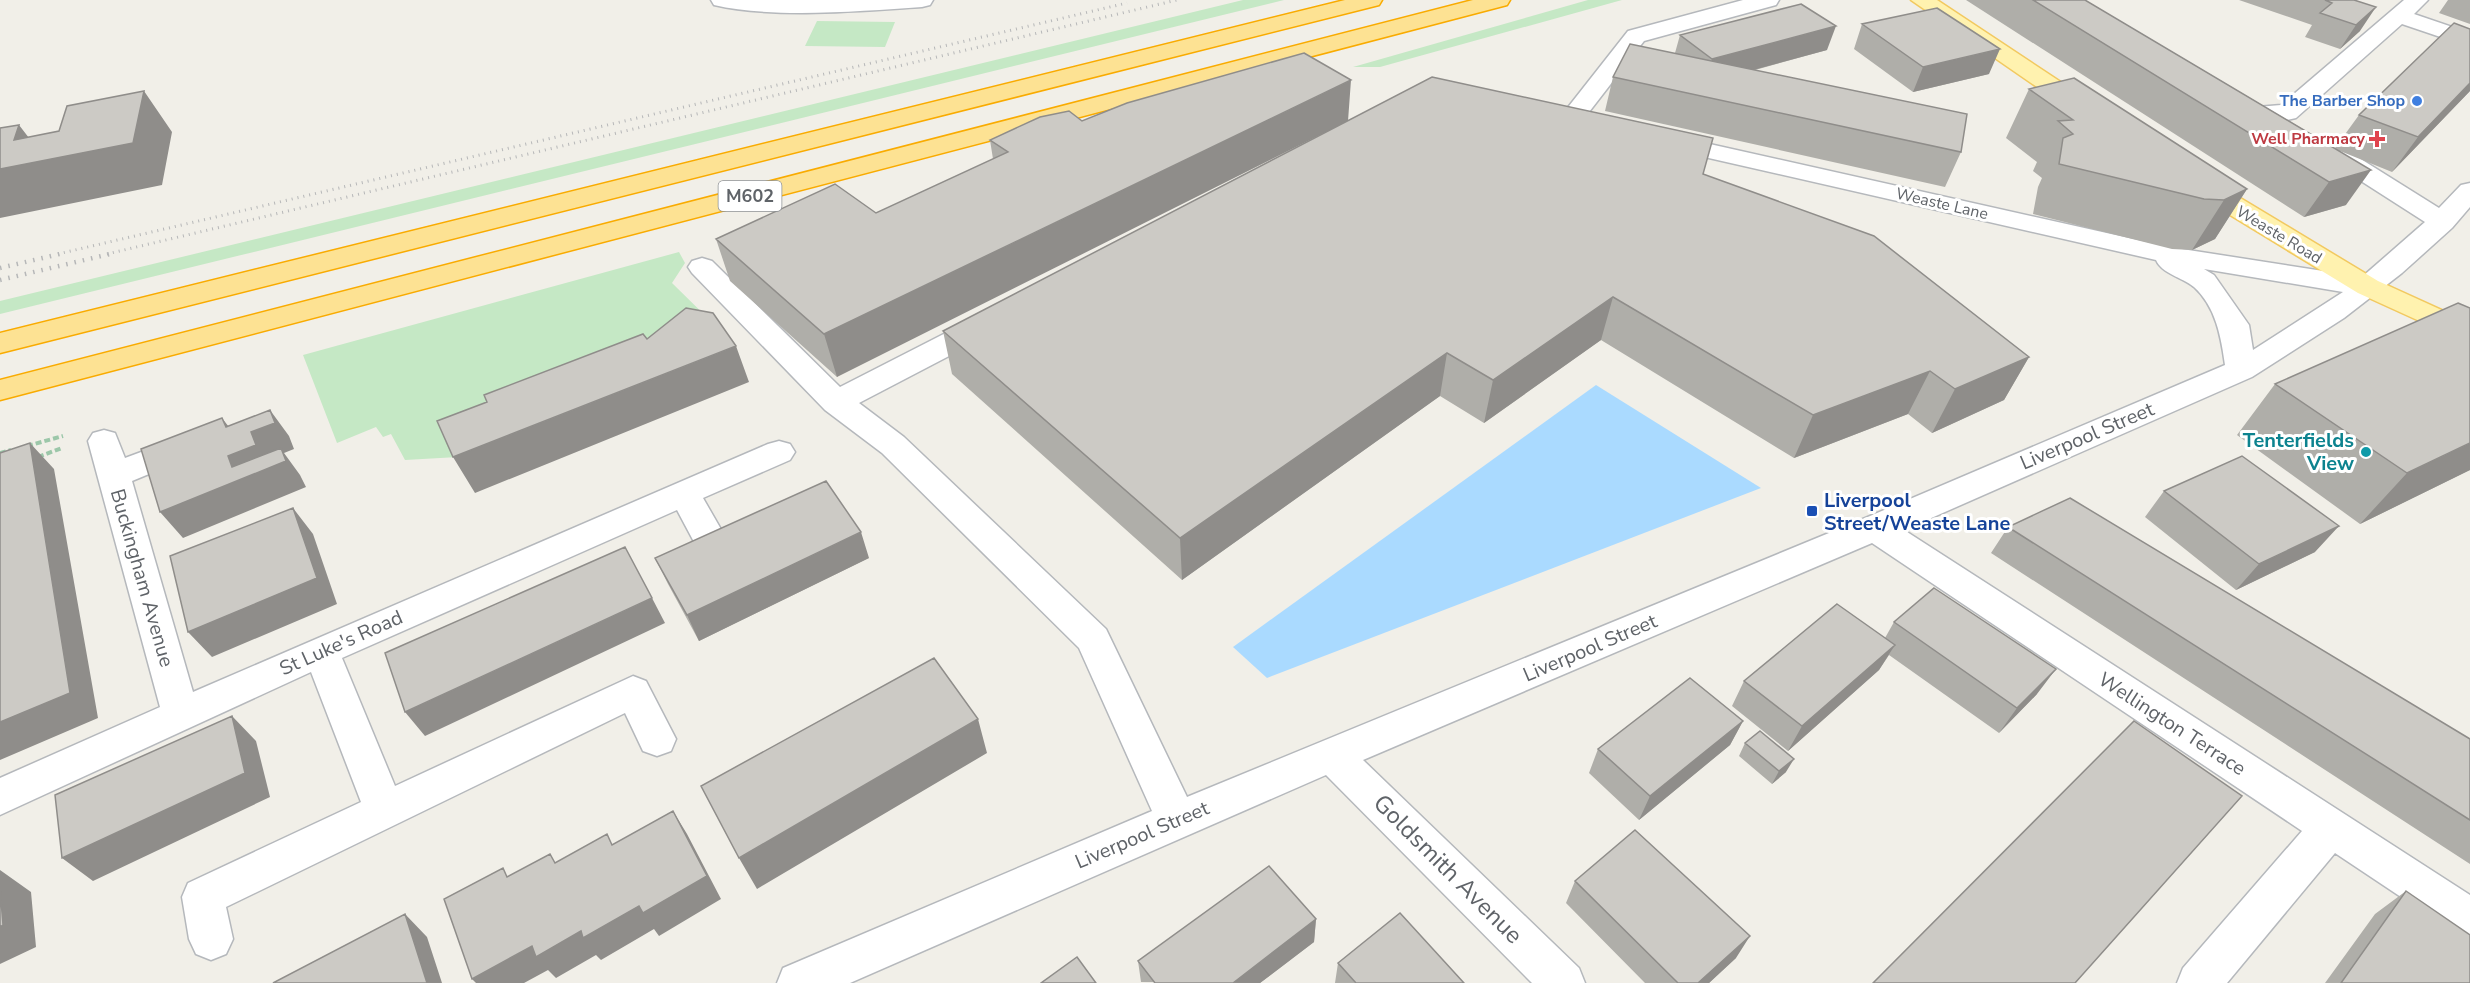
<svg xmlns="http://www.w3.org/2000/svg" width="2470" height="983" viewBox="0 0 2470 983" font-family="'Nunito Sans',sans-serif">
<style>
.green{fill:#c5e8c5}
.water{fill:#aadaff}
.lines{fill:none;stroke-linecap:round;stroke-linejoin:round}
.minor-casing{stroke:#b5b8bc;stroke-width:3}
.major-casing{stroke:#f2c960;stroke-width:3}
.highway-casing{stroke:#f9ab00;stroke-width:3}
.path{stroke:#9cc7a9;stroke-width:4;stroke-dasharray:6 3;stroke-linecap:butt}
.minor{fill:#fff;fill-rule:evenodd}
.major{fill:#fff2af;fill-rule:evenodd}
.highway{fill:#fde293;fill-rule:evenodd}
.rail-far1{stroke:#b6b7b8;stroke-width:3;stroke-dasharray:1 5;stroke-linecap:butt}
.rail{stroke:#b6b7b8;stroke-width:4.5;stroke-dasharray:1.5 7;stroke-linecap:butt}
.wall{fill:#afaea9}
.shaded-wall{fill:#8f8d8a}
.building{fill:#cccac5;stroke:#8f8d8a;stroke-width:1.5}
.shop-dot{fill:#3f7fe0;stroke:#fff;stroke-width:2}
.health-dot{fill:#e0444e;stroke:#fff;stroke-width:2}
.culture-dot{fill:#0f9aa8;stroke:#fff;stroke-width:2}
.transit-dot{fill:#1a4fb4;stroke:#fff;stroke-width:2}
.labels{text-anchor:middle;dominant-baseline:central;stroke-width:6;stroke-linejoin:round;paint-order:stroke}
.far-shop-label{font-size:16px;font-weight:bold;fill:#366cbe;stroke:#fff;text-anchor:end}
.far-health-label{font-size:16px;font-weight:bold;fill:#be3a42;stroke:#fff;text-anchor:end}
.far-street-label{font-size:16px;fill:#5f6368;stroke:#fff}
.shield{fill:#fff;stroke:#8f9295;stroke-width:1.5}
.shield-label{font-size:18px;font-weight:bold;fill:#5f6368}
.street-label{font-size:20px;fill:#5f6368;stroke:#fff}
.culture-label{font-size:20px;font-weight:bold;fill:#0d838f;stroke:#fff;text-anchor:end}
.transit-label{font-size:20px;font-weight:bold;fill:#164399;stroke:#fff;text-anchor:start}
.near-street-label{font-size:24px;fill:#5f6368;stroke:#fff}
</style>
<rect width="100%" height="100%" fill="#f1efe8"/>
<path class="green" d="M1243,0H1284L0,314V301Z
M1588,0H1622L1380,67H1353Z
M817,21L895,22L885,47L805,46Z
M679,252L685,263L672,283L729,339L458,457L405,460L391,434L383,437L376,427L337,443L303,355Z"/>
<path class="water" d="M1596,385L1761,488L1267,678L1233,647Z"/>
<g class="lines">
<g class="minor-casing">
<path id="minor" d="M711,0H933L930,5L922,7C861,11 773,19 714,5Z
M1743,0H1779L1776,5L1644,41L1579,125L1570,127L1561,125L1558,120L1628,31Z
M2404,0H2428L2414,14L2470,33V47L2402,24L2296,118L2287,120L2257,117L2254,112L2257,107L2281,105Z
M1665,134L2169,247L2362,277L2425,222L2322,156L2318,151L2322,146L2331,143L2340,146L2439,208L2461,185L2470,183V207L2452,228L2402,273L2344,318L2252,377L1904,530L2470,895V939L2455,933L2335,853L2227,983H2177L2183,968L2302,831L1872,543L1363,760L1579,968L1585,983H1532L1326,775L850,983H777L783,968L1152,811L1079,648L882,453L825,410L692,273L688,267L692,261L702,258L712,261L840,387L975,318L985,316L995,318L1000,325L995,332L859,403L904,437L1106,629L1187,797L1863,519L2225,365C2221,337 2216,307 2194,287C2182,277 2162,274 2156,260L1656,146L1653,141L1656,136ZM2204,269L2343,292L2253,350L2249,325L2214,275Z
M104,430L115,433L125,458L179,438L190,441L195,449L190,457L132,481L193,692L768,444L779,441L790,444L795,452L790,460L703,498L722,531L717,540L705,544L693,540L677,510L342,658L395,786L633,676L646,681L676,739L671,751L657,756L643,751L625,713L226,907L233,939L226,954L211,960L196,954L189,939L182,897L188,883L361,802L311,672L0,815V778L160,707L88,441L93,433Z"/>
</g>
<g class="major-casing">
<path id="major" d="M1911,0H1937L2094,104L2097,109L2094,114L2085,116L2076,114Z
M2198,176L2207,178L2378,281L2470,323V344L2358,293L2189,190L2185,184L2189,178Z"/>
</g>
<g class="highway-casing">
<path id="highway" d="M1345,0H1382L1379,5L0,353V333Z
M1473,0H1510L1507,5L0,400V380Z"/>
</g>
<path class="path" d="M27,446L63,436
M0,453L11,450
M38,457L62,448"/>
<use href="#minor" class="minor"/>
<use href="#major" class="major"/>
<use href="#highway" class="highway"/>
<path class="rail-far1" d="M58,254L1127,3
M107,254L1177,0"/>
<path class="rail" d="M0,268L64,253
M0,280L114,253"/>
</g>
<path class="wall" d="M1966,0H2085L2335,148L2359,115L2470,91L2392,172L2340,151L2346,205L2304,217Z
M2239,0H2354L2360,31L2340,49L2305,37L2312,25Z
M2448,0H2470V24L2439,13Z
M1862,24L1989,74L1913,92L1854,49Z
M1680,35L1827,50L1755,70L1961,152L1945,187L1605,111L1613,77L1675,53Z
M2029,89L2247,189L2215,239L2192,250L2172,249L2033,214L2038,187L2042,178L2033,171L2037,162L2006,138Z
M1040,117L837,377L730,281L716,239L876,213L993,159L990,140Z
M1703,174L2029,357L2004,400L1932,433L1908,414L1794,458L1601,340L1484,423L1440,396L1182,580L952,374L943,331Z
M2275,384L2470,470L2360,524L2237,435Z
M2164,491L2315,552L2236,590L2145,517Z
M2008,527L2470,739V864L1991,553Z
M655,558H869L699,641L668,584Z
M1894,622L2037,694L1999,733L1889,655L1879,670L1788,751L1732,706L1744,681L1885,638Z
M1743,721L1730,745L1639,820L1589,773L1598,749Z
M1745,743L1786,772L1772,784L1739,756Z
M1575,881L1736,958L1709,983H1645L1566,903Z
M2406,891L2470,983H2325L2375,914Z
M1316,919L1314,942L1260,983L1141,982L1138,961Z
M1338,963L1464,983H1335Z"/>
<path class="shaded-wall" d="M2376,7L2360,31L2340,49L2356,25Z
M1836,26L1827,50L1705,83L1712,59Z
M2000,49L1989,74L1913,92L1923,67Z
M1351,80L1348,121L837,377L824,334Z
M2470,83V91L2392,172L2418,137Z
M144,91L172,132L162,185L0,218V169L14,140L19,125L46,160Z
M2371,170L2346,205L2304,217L2329,182Z
M2247,189L2215,239L2192,250L2224,200Z
M1613,297L1601,340L1484,423L1493,380Z
M736,346L749,382L475,493L453,457Z
M1447,353L1440,396L1182,580L1180,538Z
M2029,357L2004,400L1932,433L1955,389Z
M1930,371L1908,414L1794,458L1813,415Z
M270,410L289,436L294,449L284,453L300,475L306,487L183,538L160,512L232,467L228,456L226,427L222,418L242,444L251,432Z
M30,443L54,469L98,718L0,760V722Z
M2470,443V470L2360,524L2407,473Z
M293,508L313,534L337,604L212,657L188,632Z
M2339,526L2315,552L2236,590L2259,564Z
M861,532L869,558L699,641L687,615Z
M652,598L665,623L425,736L405,712Z
M1895,645L1879,670L1788,751L1802,726Z
M2056,669L2037,694L1999,733L2017,708Z
M232,716L256,741L270,797L93,881L62,858Z
M978,719L987,753L757,889L739,858Z
M1743,721L1730,745L1639,820L1650,796Z
M1794,759L1786,772L1772,784L1779,771Z
M673,811L687,834L721,899L659,936L654,929L601,960L596,955L556,978L548,970L524,983H476L472,979L532,946L581,931Z
M0,870L31,892L36,947L0,964Z
M405,914L427,937L442,983H427Z
M1316,919L1314,942L1260,983H1233Z
M1750,936L1736,958L1709,983H1698Z"/>
<path class="building" d="M2033,0H2085L2371,170L2329,182Z
M2325,0H2354L2376,7L2356,25L2320,13L2332,3Z
M1801,4L1836,26L1712,59L1680,35Z
M1937,8L2000,49L1923,67L1862,24Z
M2454,23L2470,29V83L2418,137L2359,115Z
M1630,44L1967,114L1961,152L1613,77Z
M1304,53L1351,80L824,334L716,239L835,184L876,213L1008,152L990,140L1040,117L1069,111L1082,121L1127,103Z
M1432,77L1713,138L1703,174L1874,236L2029,357L1955,389L1930,371L1813,415L1613,297L1493,380L1447,353L1180,538L943,331Z
M2074,78L2247,189L2224,200L2204,199L2059,164L2063,138L2073,134L2058,121L2073,120L2029,89Z
M144,91L133,143L0,169V128L19,125L14,140L59,131L67,106Z
M2458,303L2470,308V443L2407,473L2275,384Z
M686,308L713,313L736,346L453,457L437,421L487,402L484,395L643,334L647,339Z
M270,410L275,423L251,432L256,445L228,456L232,467L281,448L286,461L160,512L141,449L222,418L226,427Z
M30,443L70,693L0,722V453Z
M2242,456L2339,526L2259,564L2164,491Z
M826,481L861,532L687,615L655,558Z
M2070,498L2470,739V820L2008,527Z
M293,508L317,578L188,632L170,556Z
M625,547L652,598L405,712L385,653Z
M1934,588L2056,669L2017,708L1894,622Z
M1837,604L1895,645L1802,726L1744,681Z
M934,658L978,719L739,858L701,786Z
M1690,678L1743,721L1650,796L1598,749Z
M232,716L245,773L62,858L55,795Z
M2134,721L2242,796L2075,983H1873Z
M1760,731L1794,759L1779,771L1745,743Z
M673,811L707,876L643,913L639,906L583,938L581,931L536,957L532,946L472,979L444,899L503,868L507,877L550,854L555,863L607,834L612,845Z
M1635,830L1750,936L1698,983H1678L1575,881Z
M1269,866L1316,919L1233,983H1155L1138,961Z
M0,888L3,925L0,927Z
M2406,891L2470,935V983H2341Z
M1400,913L1464,983H1356L1338,963Z
M405,914L427,983H273Z
M1077,957L1096,983H1041Z"/>
<circle class="shop-dot" cx="2417" cy="101" r="6"/>
<path class="health-dot" d="M2374 130h6v6h6v6h-6v6h-6v-6h-6v-6h6z"/>
<circle class="culture-dot" cx="2366" cy="452" r="6"/>
<rect class="transit-dot" x="1806" y="505" width="12" height="12" rx="3"/>
<g class="labels">
<g class="far-shop-label">
<text x="2405" y="101">The Barber Shop</text>
</g>
<g class="far-health-label">
<text x="2365" y="139">Well Pharmacy</text>
</g>
<g class="far-street-label">
<text transform="translate(1942 204) rotate(13)">Weaste Lane</text>
<text transform="translate(2279 235) rotate(31)">Weaste Road</text>
</g>
<rect class="shield" x="718.5" y="181" width="63" height="30" rx="4.5"/>
<g class="shield-label">
<text x="750" y="196">M602</text>
</g>
<g class="street-label">
<text transform="translate(2087 436) rotate(-23)">Liverpool Street</text>
<text transform="translate(142 578) rotate(74)">Buckingham Avenue</text>
<text transform="translate(341 643) rotate(-24)">St Luke's Road</text>
<text transform="translate(1590 648) rotate(-23)">Liverpool Street</text>
<text transform="translate(2172 724) rotate(33)">Wellington Terrace</text>
<text transform="translate(1142 835) rotate(-23)">Liverpool Street</text>
</g>
<g class="culture-label">
<text x="2354" y="440">Tenterfields<tspan x="2354" dy="23">View</tspan></text>
</g>
<g class="transit-label">
<text x="1824" y="500">Liverpool<tspan x="1824" dy="23">Street/Weaste Lane</tspan></text>
</g>
<g class="near-street-label">
<text transform="translate(1448 869) rotate(45)">Goldsmith Avenue</text>
</g>
</g>
</svg>
